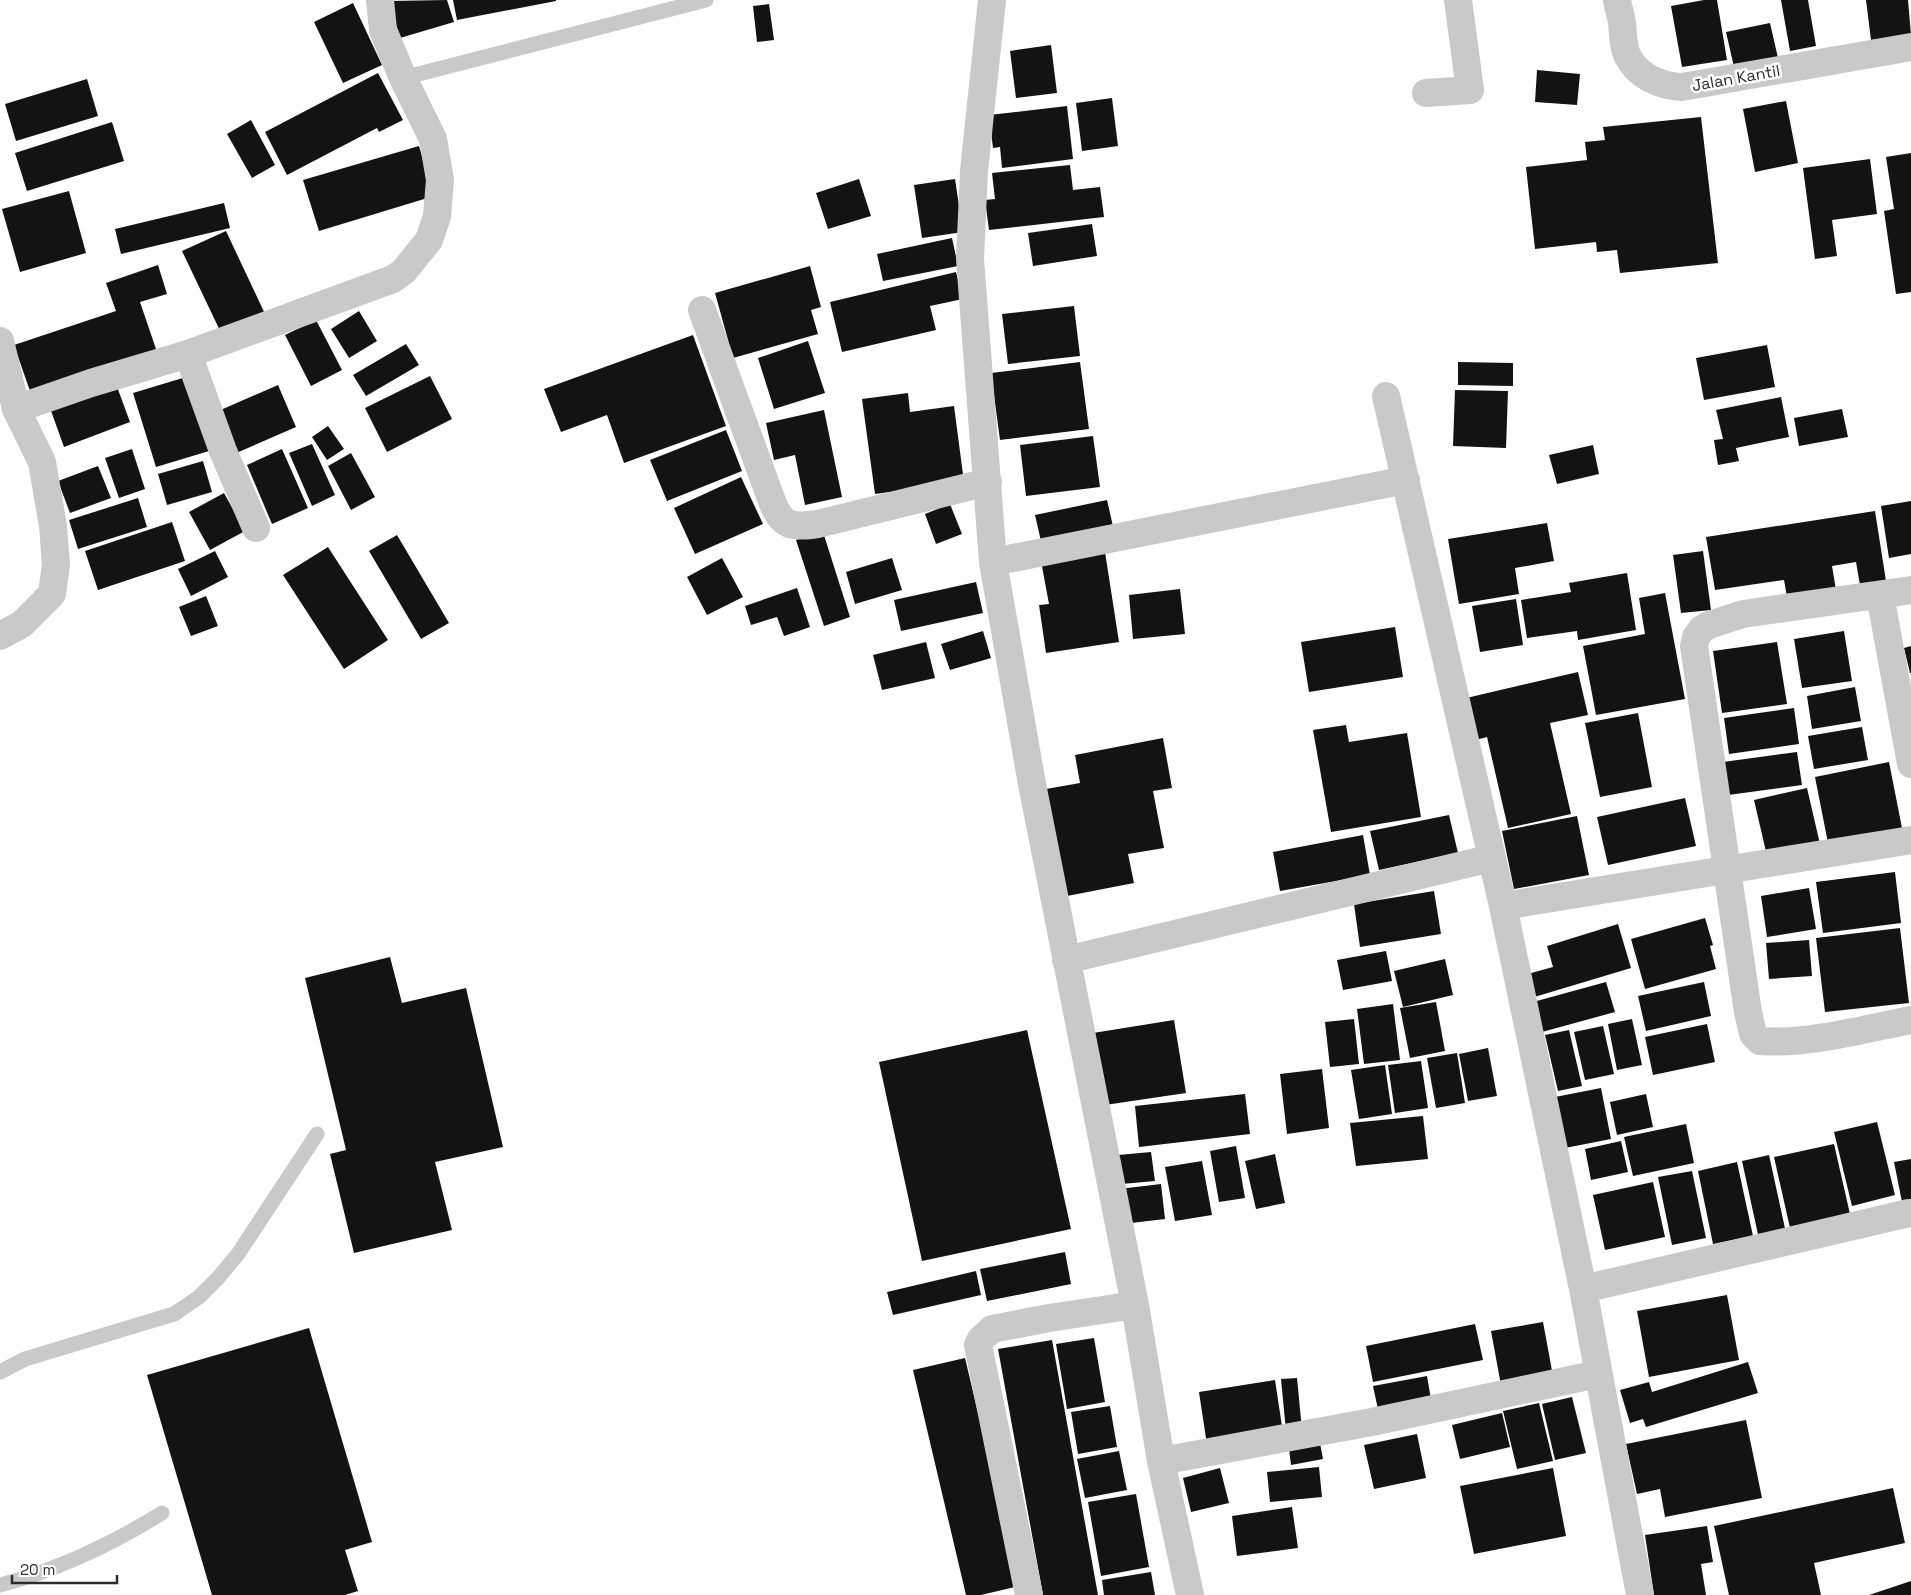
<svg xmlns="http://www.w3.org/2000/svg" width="1911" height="1595" viewBox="0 0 1911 1595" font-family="'Space Grotesk',sans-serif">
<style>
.building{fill:#131313}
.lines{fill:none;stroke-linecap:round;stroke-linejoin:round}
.service{stroke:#c9c9c9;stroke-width:15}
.minor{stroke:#c9c9c9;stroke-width:28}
.tertiary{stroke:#c9c9c9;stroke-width:28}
.labels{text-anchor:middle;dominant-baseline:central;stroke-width:5;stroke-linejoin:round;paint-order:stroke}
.street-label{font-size:16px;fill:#2c2c2c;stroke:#fff}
</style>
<rect width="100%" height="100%" fill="#fff"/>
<path class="building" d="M447,0L454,22L400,38L389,1Z
M453,0H556V1L457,20Z
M1704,0H1717L1727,60L1682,67L1671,6Z
M1781,0H1808L1816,46L1790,51Z
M1866,0H1908L1911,35L1871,40Z
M353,3L382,65L343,83L314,22Z
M769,4L774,40L757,42L753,6Z
M1770,23L1778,58L1734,67L1726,32Z
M1051,45L1057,93L1016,98L1010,51Z
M1537,70L1580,74L1577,105L1535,102Z
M378,73L403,120L379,132L377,128L287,175L265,132Z
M87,79L98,116L16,141L5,104Z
M1112,98L1118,146L1082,151L1076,103Z
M1786,101L1798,163L1755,172L1743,109Z
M1067,106L1073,159L1002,168L1000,147L993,148L989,115Z
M1701,117L1718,263L1620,273L1617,250L1597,252L1596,242L1535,249L1526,167L1587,160L1585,142L1605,140L1603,127Z
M251,120L275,165L252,178L227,134Z
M112,122L124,161L27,191L15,153Z
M419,146L434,196L319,231L303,180Z
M1911,153V292L1896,294L1884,211L1894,209L1886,157Z
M1870,159L1877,214L1832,220L1837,256L1815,259L1803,168Z
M1070,165L1073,190L1100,187L1104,217L989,230L985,200L995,199L992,173Z
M859,179L871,216L828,229L816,193Z
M955,179L963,232L922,238L914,185Z
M69,191L86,253L20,272L2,209Z
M224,203L230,228L121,254L115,229Z
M1092,224L1097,256L1033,266L1028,233Z
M226,231L266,316L223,337L182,251Z
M952,238L958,266L883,281L877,254Z
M158,265L167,294L140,302L157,352L31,394L14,345L116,311L106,283Z
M810,266L821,307L811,310L818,334L733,358L715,293Z
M956,272L963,299L930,306L936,330L842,352L830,302Z
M1074,306L1080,356L1008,364L1002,314Z
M359,311L377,341L349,358L331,329Z
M316,320L342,370L311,386L285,335Z
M693,335L726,426L624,463L607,415L561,432L544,389Z
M808,341L825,393L774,409L758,358Z
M406,344L419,365L366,396L353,375Z
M1767,345L1775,387L1704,400L1696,358Z
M1080,362L1089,429L1000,440L991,373Z
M1458,362L1513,363V386L1458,385Z
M430,376L452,419L387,452L365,408Z
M186,377L209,451L156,467L133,393Z
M116,384L130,422L64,447L50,408Z
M278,385L296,427L234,454L216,412Z
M1455,390L1508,391L1506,448L1453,446Z
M908,393L910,412L954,406L964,482L875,494L862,399Z
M1781,397L1789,437L1736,448L1739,461L1718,465L1714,440L1723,439L1716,410Z
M1842,409L1848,437L1799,446L1794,418Z
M824,410L842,497L805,505L795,455L774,460L766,423Z
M328,426L344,449L327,460L312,437Z
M726,430L742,471L667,501L650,460Z
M1093,436L1100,487L1026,496L1020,445Z
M312,444L335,495L312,506L289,453Z
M1593,445L1599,474L1557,484L1549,455Z
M132,449L145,489L119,498L105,458Z
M282,449L308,508L272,524L247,465Z
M351,453L375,497L351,510L328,466Z
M203,461L212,492L167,505L158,474Z
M98,466L111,498L70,513L58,481Z
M741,477L763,524L695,554L674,508Z
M224,493L245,531L210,550L189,512Z
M138,498L147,527L78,549L69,520Z
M1107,500L1115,535L1043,550L1035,515Z
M1911,501V554L1889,558L1881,506Z
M950,504L962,534L936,544L925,514Z
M1875,511L1886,581L1860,585L1856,562L1832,566L1836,590L1787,597L1784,580L1715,590L1706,537Z
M172,522L185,561L98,590L85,551Z
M1547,523L1554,561L1515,568L1519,594L1459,604L1448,539Z
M823,532L850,617L824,626L796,540Z
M397,535L449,623L421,639L369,551Z
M328,547L388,640L344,669L283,575Z
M215,551L228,577L191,596L178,569Z
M1703,551L1711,610L1681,613L1673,555Z
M1105,552L1119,642L1046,653L1039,605L1049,604L1041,561Z
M722,558L743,597L707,615L687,577Z
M892,558L902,590L855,604L846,572Z
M1627,573L1636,630L1578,640L1577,631L1527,638L1521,600L1571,592L1569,583Z
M976,582L983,613L901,631L894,600Z
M797,588L810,627L784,636L777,617L751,625L745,606Z
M1180,589L1185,634L1133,639L1129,595Z
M1665,593L1685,699L1596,715L1583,646L1645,634L1639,598Z
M206,596L218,626L191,636L179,607Z
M1516,599L1523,645L1480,652L1472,606Z
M1395,627L1403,677L1309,692L1301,642Z
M983,631L991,658L950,670L941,644Z
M1844,631L1852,681L1802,688L1794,639Z
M926,642L935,678L882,690L873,655Z
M1777,642L1787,704L1722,713L1713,651Z
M1911,646V673H1910L1904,648Z
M1578,672L1588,715L1550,723L1571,814L1508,828L1487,737L1472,741L1462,699Z
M1855,687L1861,721L1812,729L1807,696Z
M1794,708L1799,744L1729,754L1724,718Z
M1638,713L1652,787L1600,797L1585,723Z
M1346,725L1349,742L1407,733L1421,817L1331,832L1313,730Z
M1862,727L1868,760L1814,769L1808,736Z
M1163,738L1172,788L1153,791L1164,848L1128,854L1134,883L1067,896L1046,789L1080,783L1075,755Z
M1797,752L1802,785L1728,795L1723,762Z
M1889,762L1902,828L1828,843L1815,777Z
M1807,788L1820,844L1767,856L1754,800Z
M1685,798L1696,846L1608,865L1597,817Z
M1449,815L1458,853L1379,870L1370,831Z
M1577,816L1589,875L1514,889L1502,831Z
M1363,835L1370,875L1280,891L1273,852Z
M1895,872L1901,923L1823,933L1816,882Z
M1809,888L1816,929L1767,937L1761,896Z
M1434,891L1441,934L1360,947L1354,904Z
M1705,918L1713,945L1710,946L1716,969L1645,989L1631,939Z
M1618,924L1631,968L1531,998L1524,975L1553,967L1547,946Z
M1900,928L1909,1003L1825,1012L1816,938Z
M1809,940L1812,976L1769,979L1766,943Z
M1386,951L1392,981L1343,990L1337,960Z
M390,957L402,1003L466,988L503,1147L435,1162L452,1230L354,1253L330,1154L346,1150L305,978Z
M1445,959L1453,995L1403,1007L1394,971Z
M1606,982L1615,1012L1542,1032L1533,1002Z
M1704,982L1711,1016L1646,1031L1638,996Z
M1436,1002L1445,1051L1410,1058L1400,1008Z
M1393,1004L1400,1060L1364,1064L1357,1009Z
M1354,1019L1359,1064L1330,1067L1325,1022Z
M1632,1019L1642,1065L1617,1070L1608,1024Z
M1174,1020L1186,1093L1105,1105L1093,1033Z
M1707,1024L1715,1062L1653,1075L1645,1037Z
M1603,1026L1614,1074L1585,1080L1574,1032Z
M1027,1030L1071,1229L922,1261L879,1062Z
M1569,1030L1582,1086L1558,1091L1545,1035Z
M1488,1048L1497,1096L1468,1101L1459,1054Z
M1457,1053L1465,1103L1436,1108L1427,1058Z
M1421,1061L1428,1108L1395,1113L1388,1065Z
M1385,1065L1392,1114L1359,1119L1351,1070Z
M1322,1069L1329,1128L1287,1134L1280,1074Z
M1601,1088L1611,1139L1565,1148L1555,1097Z
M1245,1094L1250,1134L1139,1147L1135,1106Z
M1646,1094L1653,1127L1617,1135L1610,1102Z
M1423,1116L1428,1159L1356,1166L1350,1123Z
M1877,1122L1895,1195L1852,1206L1834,1132Z
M1686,1124L1694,1163L1633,1176L1624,1137Z
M1621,1141L1628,1172L1591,1180L1585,1149Z
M1834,1144L1850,1214L1790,1228L1774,1157Z
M1236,1146L1245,1198L1219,1202L1210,1151Z
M1151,1152L1155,1181L1122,1184L1118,1155Z
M1275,1154L1285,1203L1256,1209L1245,1161Z
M1769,1155L1786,1233L1759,1239L1742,1161Z
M1911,1159V1206L1903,1207L1894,1162Z
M1202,1161L1212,1215L1175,1221L1165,1167Z
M1737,1162L1753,1236L1713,1244L1698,1171Z
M1692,1171L1706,1238L1672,1245L1658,1177Z
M1653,1182L1665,1237L1605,1250L1593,1195Z
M1161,1184L1165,1219L1123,1224L1119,1189Z
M1065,1252L1071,1284L987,1301L980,1269Z
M976,1271L981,1295L893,1315L887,1292Z
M1727,1295L1739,1360L1649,1377L1637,1311Z
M1543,1322L1553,1376L1501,1385L1491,1331Z
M1475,1324L1483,1360L1373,1382L1366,1346Z
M309,1328L372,1542L345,1550L358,1591L345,1595H212L147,1375Z
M1094,1338L1105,1402L1067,1409L1056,1344Z
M1052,1340L1098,1595H1043L998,1349Z
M965,1358L1019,1586L981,1595H966L913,1370Z
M1748,1362L1758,1393L1646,1427L1643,1419L1630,1423L1620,1390L1649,1382L1652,1392Z
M1427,1376L1432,1405L1379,1414L1373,1386Z
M1297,1378L1302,1430L1286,1431L1281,1379Z
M1275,1380L1283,1433L1207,1445L1199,1392Z
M1572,1397L1586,1453L1555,1460L1542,1404Z
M1539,1403L1553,1461L1517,1469L1503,1411Z
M1110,1406L1117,1447L1078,1454L1071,1412Z
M1502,1413L1510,1447L1460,1459L1452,1425Z
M1746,1420L1762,1498L1665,1517L1660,1489L1637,1494L1626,1444Z
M1417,1434L1426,1478L1374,1489L1364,1445Z
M1320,1443L1323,1459L1291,1465L1289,1449Z
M1119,1451L1127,1490L1085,1498L1077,1459Z
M1319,1467L1322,1497L1270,1502L1267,1472Z
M1220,1468L1229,1503L1191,1512L1183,1478Z
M1553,1468L1566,1536L1474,1554L1460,1486Z
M1893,1488L1905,1543L1814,1563L1821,1595H1729L1714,1526Z
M1136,1494L1149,1567L1101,1576L1088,1502Z
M1292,1507L1298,1548L1237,1556L1232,1516Z
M1707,1526L1713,1562L1701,1564L1706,1595H1654L1645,1535Z
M1151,1572L1155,1595H1104L1102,1580Z
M1911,1581V1595H1869Z"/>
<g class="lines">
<path class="service" d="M403,78L706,0
M0,1372L25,1359L174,1314L199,1297L218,1278L238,1254L317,1134
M0,1585C57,1570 112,1544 162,1513"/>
<path class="minor" d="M992,0L974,171L970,259L993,562L1032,784L1135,1305L1161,1461L1190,1595
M1617,0C1618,8 1621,15 1622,23C1623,33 1623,46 1627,55C1637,76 1660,86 1682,87L1911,47
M1426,93L1470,90L1458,0
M702,310L773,504C783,528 794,527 818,524L988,482
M188,354L393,279L404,271L429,240L437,216L440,180L433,139L403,78L383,30L380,0
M1386,396L1503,906L1583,1289L1640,1595
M16,409L91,383L188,354L223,451L256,528
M993,562L1406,480
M1911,590L1743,614L1709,625L1702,629L1696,637L1694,646L1748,1012L1753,1034L1760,1041C1806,1045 1865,1029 1911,1020
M1880,595L1911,764
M1503,906L1911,840
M1066,960L1492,858
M1583,1289L1909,1213
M1161,1461L1372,1422L1598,1374
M1029,1595L978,1345L981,1339L992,1329L1049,1318L1135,1305"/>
<path class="tertiary" d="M0,341L16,409L42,462L53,526L56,565L52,594L22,624L0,636"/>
</g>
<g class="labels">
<g class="street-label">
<text transform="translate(1736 78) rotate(-10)">Jalan Kantil</text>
</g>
</g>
<path d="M12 1575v8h105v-8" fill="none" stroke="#2c2c2c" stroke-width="2.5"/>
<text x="20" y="1575" font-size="15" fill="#2c2c2c" stroke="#ffffff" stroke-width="4" paint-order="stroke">20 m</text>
</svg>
